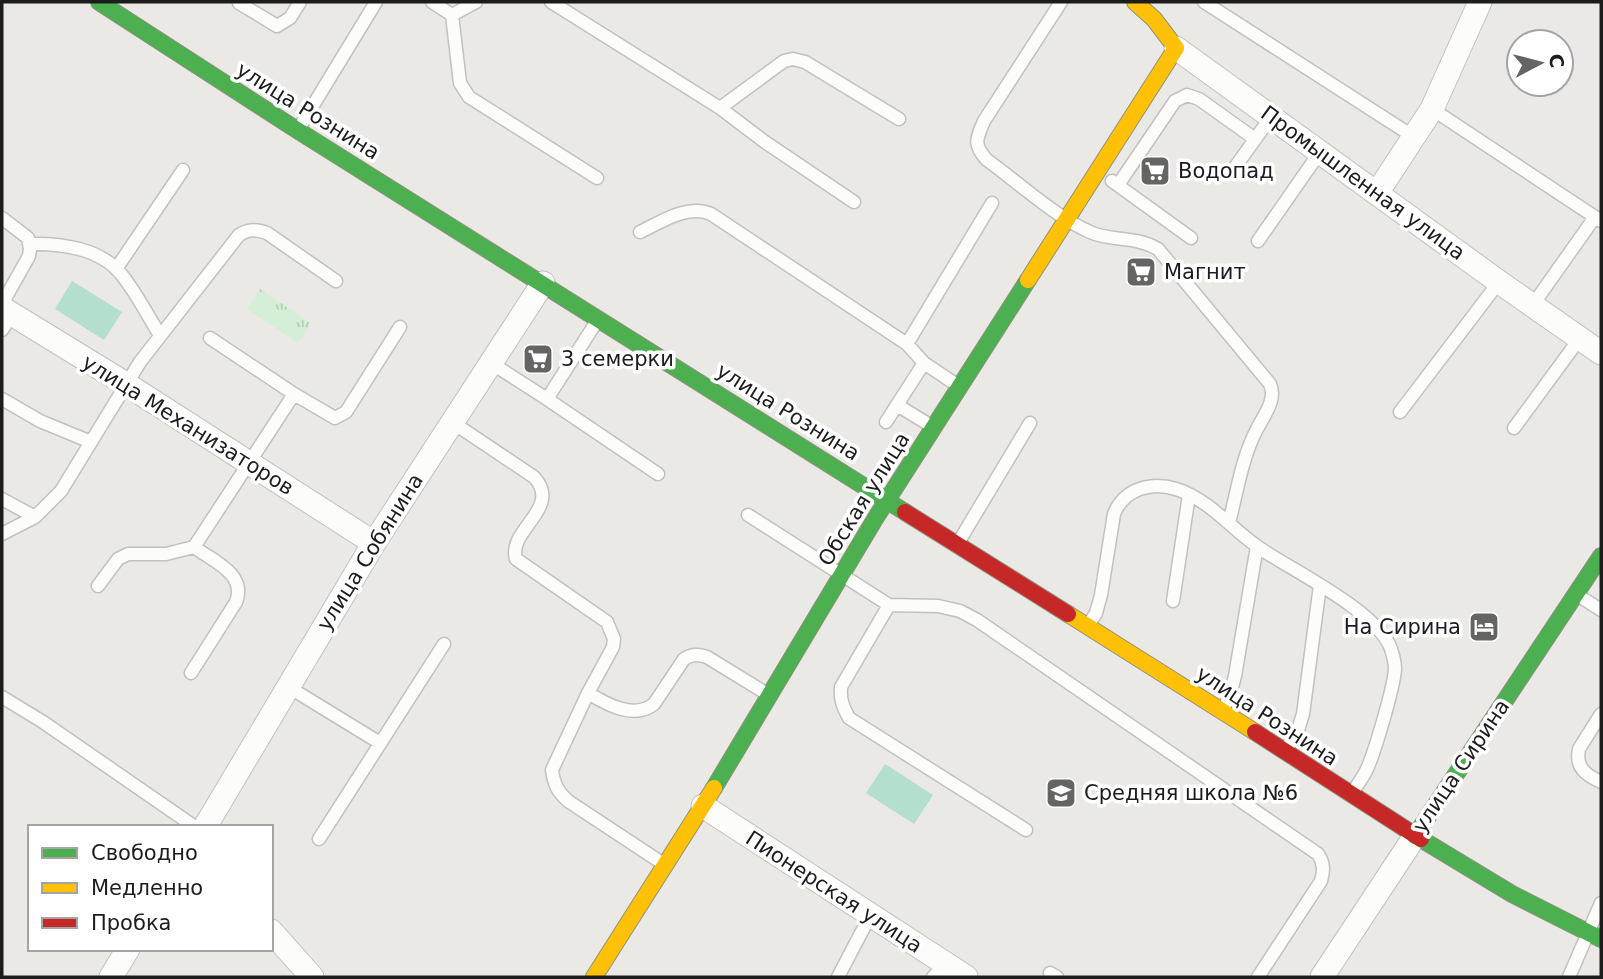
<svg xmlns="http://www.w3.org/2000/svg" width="1603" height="979" viewBox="0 0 1603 979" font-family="'DejaVu Sans',sans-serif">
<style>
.park{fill:url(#park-tufts)}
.pitch{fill:#b4decd}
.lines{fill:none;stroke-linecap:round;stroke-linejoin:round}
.lane-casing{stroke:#c1c1bf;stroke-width:15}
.street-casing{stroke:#c1c1bf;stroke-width:25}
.fast-casing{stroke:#90927f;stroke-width:18}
.slow-casing{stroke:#90927f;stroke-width:18}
.jam-casing{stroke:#90927f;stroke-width:18}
.lane{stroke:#fcfcfb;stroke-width:12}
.street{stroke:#fcfcfb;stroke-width:23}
.fast{stroke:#4caf50;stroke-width:16}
.slow{stroke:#ffc107;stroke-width:16}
.jam{stroke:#c62828;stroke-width:16}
.labels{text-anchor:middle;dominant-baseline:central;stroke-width:7;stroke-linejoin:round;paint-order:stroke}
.street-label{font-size:21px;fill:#1c1c1c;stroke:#fff}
.poi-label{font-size:21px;fill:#1c1c1c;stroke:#fff;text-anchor:start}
</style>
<defs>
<pattern id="park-tufts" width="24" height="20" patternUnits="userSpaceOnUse" patternTransform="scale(1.75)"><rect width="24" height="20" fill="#d4efd5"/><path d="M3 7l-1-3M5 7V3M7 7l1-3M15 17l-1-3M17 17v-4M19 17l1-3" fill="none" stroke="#b5ccb6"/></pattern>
</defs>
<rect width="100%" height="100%" fill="#eae9e5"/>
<path class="park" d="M260,289L311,323L298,343L247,309Z"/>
<path class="pitch" d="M72,281L122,312L104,340L55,309Z
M885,764L933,795L914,824L866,793Z"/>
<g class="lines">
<g class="lane-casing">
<path id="lane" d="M432,2L452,15L460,83L469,97L597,178
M551,2L720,108L784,61L793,59L805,62L899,119
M1061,2L984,121C976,139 973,145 987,160C1019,183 1054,216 1090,232C1112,242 1133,235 1158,249L1270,384C1277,400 1264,415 1257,429C1242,457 1237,492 1229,523
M1204,2L1414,137
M239,3L277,26L290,18L300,2
M452,15L476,2
M720,108L765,142L854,202
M1432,109L1595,217
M298,130L376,2
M1233,170L1271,117
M1112,181L1191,238
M1118,185L1175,101L1187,95L1199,99L1255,139
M2,218L28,238L30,249L29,256L2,304
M640,232C661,222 687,204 711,214L907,344L924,363L960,387
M1258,241L1320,152
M29,244C60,243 100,248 121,274C136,292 147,315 160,335
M116,269L183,170
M1532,306L1595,217L1601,221
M2,330L12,315
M210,338L294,394L335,418L346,412L400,327
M907,344L992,203
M491,363L547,399L597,321
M2,399L40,421L91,442
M547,399L658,474
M897,405L933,427
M1400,412L1499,282
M452,422L534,477C563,508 507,530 516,559L607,622L614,639L613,647L588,693L552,770C554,784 557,791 568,801L665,865
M886,422L924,363
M1514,428L1580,338
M2,499L35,517
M748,515L889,605L938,606L960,611L977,620L1318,854C1324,863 1324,870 1321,881L1258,977
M2,534L35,517L61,491L140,362L239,235C249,229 256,229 267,233L336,281
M958,543L1030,423
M98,586L118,559L128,554H166L194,547
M1576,594L1601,610
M1173,601L1189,495
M889,605L841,687C840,700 843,707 849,718L1026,830
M1088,626L1096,613L1101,595L1114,514C1124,489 1151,481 1176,489C1208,499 1231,528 1258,547C1291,570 1378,611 1391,649C1393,655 1395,662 1395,669C1394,687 1374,755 1366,771C1362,779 1356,786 1352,794
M191,673L236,602C247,574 213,561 194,547L294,394
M287,686L380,743
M588,693C606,704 634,720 654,704L684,659C692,654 698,654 707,657L769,695
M2,697L43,722L195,827
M1223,710L1230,695L1235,676L1257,546
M1601,714L1579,749C1575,768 1586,775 1601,782
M1285,751L1298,730L1303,714L1320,585
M319,839L444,644
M1050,973L1057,977
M838,977L870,916
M933,977L945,964
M1569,977L1601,903"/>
</g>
<g class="street-casing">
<path id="street" d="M1176,48L1499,282L1601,353
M1377,193L1432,109L1480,2
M2,308L126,384L374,543
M703,806L966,977
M205,827L374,543L543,283
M271,931L312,977
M111,977L128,949
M1322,977L1415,836"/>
</g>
<g class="fast-casing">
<path id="fast" d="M99,2L297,130L905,512
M714,788L875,519L1028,280
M1415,836L1601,556
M1421,839L1512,894L1601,939"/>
</g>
<g class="slow-casing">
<path id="slow" d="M1028,280L1176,48L1154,19L1135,2
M1068,614L1255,732
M594,977L714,788"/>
</g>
<g class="jam-casing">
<path id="jam" d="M905,512L1068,614
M1255,732L1421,839"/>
</g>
<use href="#lane" class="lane"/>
<use href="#street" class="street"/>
<use href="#fast" class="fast"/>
<use href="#slow" class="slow"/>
<use href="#jam" class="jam"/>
</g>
<defs>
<g id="supermarket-square" transform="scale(1.575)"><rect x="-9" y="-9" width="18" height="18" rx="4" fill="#646462" stroke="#fff"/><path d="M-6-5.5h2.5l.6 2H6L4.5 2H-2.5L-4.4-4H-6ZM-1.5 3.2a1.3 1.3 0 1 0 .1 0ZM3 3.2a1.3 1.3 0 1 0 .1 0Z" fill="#fff"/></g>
<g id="hotel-square" transform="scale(1.575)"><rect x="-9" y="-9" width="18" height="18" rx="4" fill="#646462" stroke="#fff"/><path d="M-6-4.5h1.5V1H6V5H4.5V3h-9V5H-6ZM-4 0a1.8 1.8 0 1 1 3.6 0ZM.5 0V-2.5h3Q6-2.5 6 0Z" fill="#fff"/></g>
<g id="school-square" transform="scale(1.575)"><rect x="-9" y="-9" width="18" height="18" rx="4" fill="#646462" stroke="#fff"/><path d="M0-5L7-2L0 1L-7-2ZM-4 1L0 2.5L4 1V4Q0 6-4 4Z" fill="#fff"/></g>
</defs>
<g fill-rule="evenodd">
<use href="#supermarket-square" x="1155" y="171"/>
<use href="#supermarket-square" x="1141" y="272"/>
<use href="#supermarket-square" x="538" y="359"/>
<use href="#hotel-square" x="1484" y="627"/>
<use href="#school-square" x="1061" y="793"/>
</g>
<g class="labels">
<g class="street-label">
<text transform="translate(308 111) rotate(32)">улица Рознина</text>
<text transform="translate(1363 183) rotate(36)">Промышленная улица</text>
<text transform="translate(788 412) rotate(32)">улица Рознина</text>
<text transform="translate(188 425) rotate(32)">улица Механизаторов</text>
<text transform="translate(864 499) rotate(-58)">Обская улица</text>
<text transform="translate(370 552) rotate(-58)">улица Собянина</text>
<text transform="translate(1267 716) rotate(33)">улица Рознина</text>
<text transform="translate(1461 766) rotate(-56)">улица Сирина</text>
<text transform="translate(834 892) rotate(33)">Пионерская улица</text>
</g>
<g class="poi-label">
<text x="1178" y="171">Водопад</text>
<text x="1164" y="272">Магнит</text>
<text x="561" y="359">3 семерки</text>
<text x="1461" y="627" text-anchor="end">На Сирина</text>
<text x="1084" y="793">Средняя школа №6</text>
</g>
</g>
<rect width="1603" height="979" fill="none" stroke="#1c1c1c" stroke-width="7"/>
<rect x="28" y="825" width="245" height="126" fill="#ffffff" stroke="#a4a4a4" stroke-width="2"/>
<rect x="42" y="848" width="35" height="10" fill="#4caf50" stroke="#a4a4a4" stroke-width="2"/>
<text x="91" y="860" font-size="21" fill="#1c1c1c">Свободно</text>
<rect x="42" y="883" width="35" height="10" fill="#ffc107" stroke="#a4a4a4" stroke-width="2"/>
<text x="91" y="895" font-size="21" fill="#1c1c1c">Медленно</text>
<rect x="42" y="918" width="35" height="10" fill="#c62828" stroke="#a4a4a4" stroke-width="2"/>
<text x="91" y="930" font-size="21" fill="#1c1c1c">Пробка</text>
<g transform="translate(1540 63) rotate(83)"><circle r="33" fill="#ffffff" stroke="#a4a4a4" stroke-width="2"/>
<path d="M0-5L12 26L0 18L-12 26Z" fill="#646462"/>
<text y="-10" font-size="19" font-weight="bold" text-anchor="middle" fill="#1c1c1c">С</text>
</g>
</svg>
